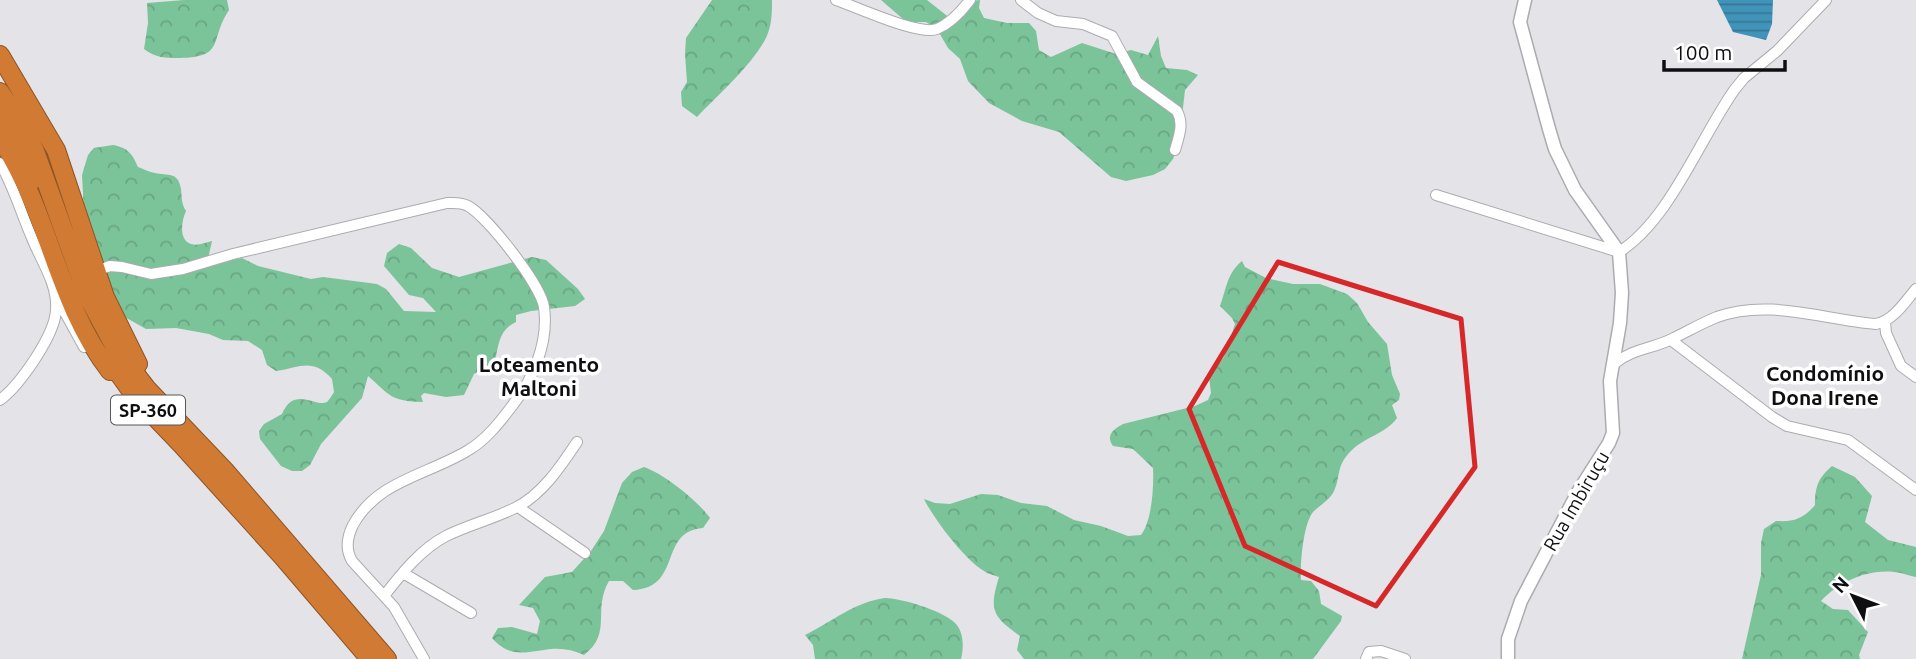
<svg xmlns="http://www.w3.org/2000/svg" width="1916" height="659" viewBox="0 0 1916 659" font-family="Ubuntu,sans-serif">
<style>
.forest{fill:url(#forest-crowns)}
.water{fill:url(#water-rules)}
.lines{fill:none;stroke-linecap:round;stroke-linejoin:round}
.minor-casing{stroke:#abacb0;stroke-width:12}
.tertiary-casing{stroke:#abacb0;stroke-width:15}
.motorway-casing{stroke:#8c5527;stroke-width:20}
.minor{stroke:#fff;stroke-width:10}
.tertiary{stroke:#fff;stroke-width:12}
.motorway{stroke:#d07a33;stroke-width:18}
.marked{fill:none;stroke:#d62828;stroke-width:5;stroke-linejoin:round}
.labels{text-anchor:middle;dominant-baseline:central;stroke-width:7;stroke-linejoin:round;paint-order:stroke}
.shield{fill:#fff;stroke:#575758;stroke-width:2}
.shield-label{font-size:18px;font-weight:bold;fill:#0f0f11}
.street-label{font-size:19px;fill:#0f0f11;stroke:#fff}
.neighbourhood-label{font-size:21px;font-weight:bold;fill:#0f0f11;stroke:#fff}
</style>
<defs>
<pattern id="forest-crowns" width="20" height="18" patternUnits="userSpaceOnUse" patternTransform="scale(1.75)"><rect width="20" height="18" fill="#7bc399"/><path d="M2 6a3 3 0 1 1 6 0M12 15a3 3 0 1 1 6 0" fill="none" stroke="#69a683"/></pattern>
<pattern id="water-rules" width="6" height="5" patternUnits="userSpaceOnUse" patternTransform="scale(1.75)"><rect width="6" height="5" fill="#4194b9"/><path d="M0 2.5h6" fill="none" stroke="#357795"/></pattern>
</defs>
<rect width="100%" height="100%" fill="#e3e3e8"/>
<path class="forest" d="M184,0H227L229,10C209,40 226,57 180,58C165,58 156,58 144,49L148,23L147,3Z
M712,0H772C772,10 772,23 768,33C758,60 717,96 697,117L682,106L681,92L687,82L685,54L686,38Z
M881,0H927L951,19C959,10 967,0 980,0L979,8L984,18L1007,23H1029L1036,31L1039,50L1051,57L1082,43L1116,54L1131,50L1148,55L1158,36L1161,56L1166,68L1187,70L1198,75L1185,90L1179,143L1173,159L1165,169L1153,175L1126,181L1111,177L1059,132L1022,121L989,103L968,81L960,59L948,48L937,29L926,22H913L903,19Z
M113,145C128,148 132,153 138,167C144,169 149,172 155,173C168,176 178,171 181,189C182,198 181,203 186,211C180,224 178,249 201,244C205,243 208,242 212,241L208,259L210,263L242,258L258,266L311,279L323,277L377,284L386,289L404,311L436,312L423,298L409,295L384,266L387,253L399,244L411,248L432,268L459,277L532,257L546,260L578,289L585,299L575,306L531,311L516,315V322C499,330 499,343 495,361L474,374L464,395L446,397L424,393L421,396L423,402C390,401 391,396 368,376L362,398L321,444L310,465L302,471H292L281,466L260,439L259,431L264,424L282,414C294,385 316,408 327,402C328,401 334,393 334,392L332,379C312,357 300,368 276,371L267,365L262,350L248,341L223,340L209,334L176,328L146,329L123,316L118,310L107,273L90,235L84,211L82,175L88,155L94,148Z
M1242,261L1245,267L1266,278L1293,284H1320L1347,294L1357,303L1368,322L1387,344L1392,375L1400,394L1399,400L1392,405L1397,418C1386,433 1366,437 1353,449C1334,467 1342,476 1333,493C1329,500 1319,506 1313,512C1303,525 1300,564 1301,580L1311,581L1319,591L1321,604L1342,616L1341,621L1313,659H1024L1017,650L1020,636C992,616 989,610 999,577C994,575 988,574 984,571C964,559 934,519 924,499L935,503L950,504L981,494L998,495L1021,503L1047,506L1074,520L1101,526L1128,536L1141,535C1152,521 1154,486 1153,468L1133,449L1113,446C1105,435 1114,429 1123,424L1195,406L1208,400L1211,393L1209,377L1224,357L1235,324L1232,318L1220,306C1226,290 1227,273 1242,261Z
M1832,466L1855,477L1872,496L1865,522L1888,540L1916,547V577C1909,576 1901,572 1894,572C1867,569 1839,582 1821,601L1833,609L1848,610L1868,632L1859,655L1860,659H1742L1761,575V543L1764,529L1776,521C1794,522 1803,519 1815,505C1815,487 1818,478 1832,466Z
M644,467C664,474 697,500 710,518L703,528C658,531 683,588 633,590L623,581H609C592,610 613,633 584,655C573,650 563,648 551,649C525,652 511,659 492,638L498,628L512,627L537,634L540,621L533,608L519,605L545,577L572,572L591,551L604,531L622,483L632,472Z
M885,598C904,599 940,610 954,622C964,631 964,647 961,659H815L813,645L805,635C832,622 854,602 885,598Z"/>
<path class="water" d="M1717,0H1773L1772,24L1766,40L1733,32Z"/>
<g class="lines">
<g class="minor-casing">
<path id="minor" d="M836,0C857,7 919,36 937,29C951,23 961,12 970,0
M1021,0L1038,13L1056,21L1083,24L1112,36L1137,82L1177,111C1184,124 1179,136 1175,150
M0,163C14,187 21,213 32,238C41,261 58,284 56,310C55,335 20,385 0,400
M1436,195L1619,252C1670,220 1700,138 1735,89L1744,78L1777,51L1826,0
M96,271L110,266L122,267L151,274L183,269L233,254L447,203C454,203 461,202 468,206C487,216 541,285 544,307C549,342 533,380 512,406C500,422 485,441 467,451C427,475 377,481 353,525C347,537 345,549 352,561L394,607L424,659
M56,296L84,347
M1885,322L1886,333L1901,366L1916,377
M1671,340L1772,417L1787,426L1848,440L1916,490
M1615,363C1634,348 1653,349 1674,338C1688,331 1702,323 1717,317C1769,298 1824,320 1876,324C1894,320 1904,303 1916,289
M518,507L585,553
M403,573L471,613
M384,596C401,574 421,549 446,536C468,525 493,519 515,508C542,495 561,466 577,442
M1366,659L1369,652L1381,651L1405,659"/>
</g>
<g class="tertiary-casing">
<path id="tertiary" d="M1508,659V639L1521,601L1578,492L1609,443L1613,433L1610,381L1620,323L1622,293L1619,252L1575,190L1555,149L1549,129L1520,22L1525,0"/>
</g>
<g class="motorway-casing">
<path id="motorway" d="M0,55L56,150L105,297L138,364
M0,92L23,126L35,151L87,295L116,349L147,389L226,472L387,659
M0,114L14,137L34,179
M0,138C49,210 56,301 110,371
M107,357L134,395L181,444L282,556L370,659"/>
</g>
<use href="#minor" class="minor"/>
<use href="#tertiary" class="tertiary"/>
<use href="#motorway" class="motorway"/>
</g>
<path class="marked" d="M1278,262L1461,319L1475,467L1376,606L1245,546L1189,409Z"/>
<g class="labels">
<rect class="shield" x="111" y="395.5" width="74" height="29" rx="5"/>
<g class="shield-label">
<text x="148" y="410">SP-360</text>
</g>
<g class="street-label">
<text transform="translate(1576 501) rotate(-60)">Rua Imbiruçu</text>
</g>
<g class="neighbourhood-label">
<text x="539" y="364">Loteamento<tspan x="539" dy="24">Maltoni</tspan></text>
<text x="1825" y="373">Condomínio<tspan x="1825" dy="24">Dona Irene</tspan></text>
</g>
</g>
<g transform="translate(1853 596) rotate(312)" stroke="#ffffff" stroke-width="5" paint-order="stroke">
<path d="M0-5L12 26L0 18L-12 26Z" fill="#0f0f11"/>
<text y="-10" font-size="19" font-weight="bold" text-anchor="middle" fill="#0f0f11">N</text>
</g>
<path d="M1664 60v10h121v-10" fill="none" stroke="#0f0f11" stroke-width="3.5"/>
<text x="1674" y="60" font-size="21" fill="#0f0f11" stroke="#ffffff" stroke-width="5" paint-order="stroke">100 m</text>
</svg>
